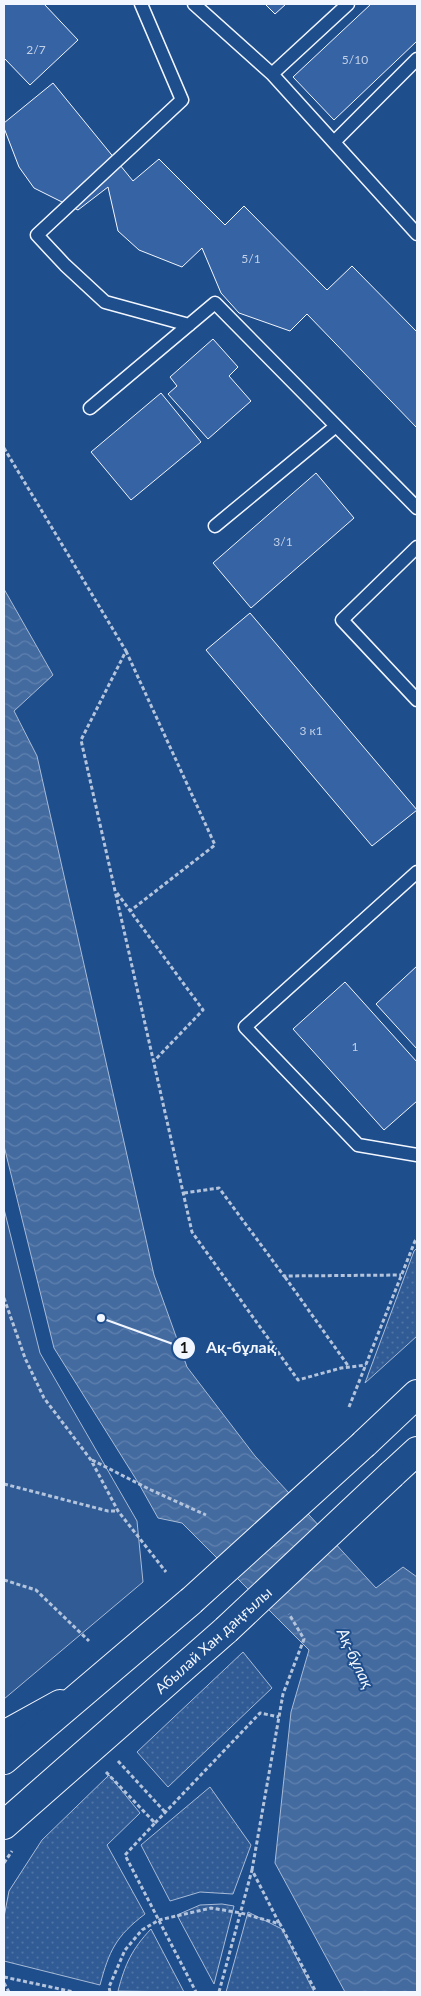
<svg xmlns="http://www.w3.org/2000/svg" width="421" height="1996" viewBox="0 0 421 1996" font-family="Lato,sans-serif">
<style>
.grass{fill:url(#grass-dots);stroke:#a8bbd7}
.built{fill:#305b95;stroke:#a8bbd7}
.water{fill:url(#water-waves);stroke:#a8bbd7}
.building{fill:#3563a3;stroke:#f2f6ff}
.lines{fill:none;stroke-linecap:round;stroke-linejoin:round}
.service-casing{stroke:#f2f6ff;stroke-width:15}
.secondary-casing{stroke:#f2f6ff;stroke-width:30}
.primary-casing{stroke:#f2f6ff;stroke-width:30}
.path{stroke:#b3c4dc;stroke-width:3;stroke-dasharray:4 2.5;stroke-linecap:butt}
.service{stroke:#1f4e8c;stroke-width:12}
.secondary{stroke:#1f4e8c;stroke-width:28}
.primary{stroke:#1f4e8c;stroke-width:28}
.primary-bridge-casing{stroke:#f2f6ff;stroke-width:30;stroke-linecap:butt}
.primary-bridge{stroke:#1f4e8c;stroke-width:28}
.labels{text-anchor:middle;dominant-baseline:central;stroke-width:4;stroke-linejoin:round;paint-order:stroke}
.number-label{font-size:12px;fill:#c3d1e8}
.street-label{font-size:15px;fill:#f2f6ff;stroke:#1f4e8c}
.water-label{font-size:16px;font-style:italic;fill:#f2f6ff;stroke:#1f4e8c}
.leader{fill:none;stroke:#f2f6ff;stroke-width:2}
.callout-dot{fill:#f2f6ff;stroke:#1f4e8c;stroke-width:2}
.mark-label{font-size:15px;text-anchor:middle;font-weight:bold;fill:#111}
.callout-label{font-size:16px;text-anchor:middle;font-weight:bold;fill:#f2f6ff;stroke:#1f4e8c;stroke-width:4;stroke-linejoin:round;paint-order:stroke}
</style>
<defs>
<pattern id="grass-dots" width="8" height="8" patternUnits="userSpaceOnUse" patternTransform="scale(1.25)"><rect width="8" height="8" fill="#305b95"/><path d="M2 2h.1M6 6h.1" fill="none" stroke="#4e73a5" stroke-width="1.8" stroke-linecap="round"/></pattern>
<pattern id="water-waves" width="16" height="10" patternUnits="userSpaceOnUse" patternTransform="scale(1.25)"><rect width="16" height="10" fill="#446ba0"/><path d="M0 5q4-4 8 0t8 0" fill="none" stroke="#5f81ae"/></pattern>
</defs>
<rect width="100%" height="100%" fill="#1f4e8c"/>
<path class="grass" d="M417,1248V1336L365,1383L414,1251Z
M243,1652L272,1688L168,1787L137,1752Z
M109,1775L140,1813L107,1845L145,1914C116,1936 109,1951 100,1985L4,1961V1917L9,1891L42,1840Z
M210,1787L251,1845L233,1894L200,1892L170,1901L141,1845Z
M222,1904L234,1906L214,1984L177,1915L200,1905Z
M248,1912L282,1929L314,1992H226Z
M151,1929L184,1992L118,1991C125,1964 132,1949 151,1929Z"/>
<path class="built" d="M4,1209L40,1353L137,1521L143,1582L4,1699Z"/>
<path class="water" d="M4,589L53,675L14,711L37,756L154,1275L187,1367L255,1456L376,1588L403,1567L417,1577V1992H345L275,1863L291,1712L309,1650L182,1523L158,1518L139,1484L54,1348L4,1146Z"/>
<path class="building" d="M4,4H44L78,40L30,85L4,58Z
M265,4H286L275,14Z
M371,4H417V41L334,120L293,77Z
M53,83L133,181L159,159L225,225L244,206L327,290L352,266L417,332V428L307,314L290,331L239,313L221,293L202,248L182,267L139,250L118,231L108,187L78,210L34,188L19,167L4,128V123Z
M213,339L238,367L229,376L251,401L208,439L168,394L177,386L170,377Z
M161,393L201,442L131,500L91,452Z
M316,473L354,518L251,608L213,563Z
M250,613L417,810L372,846L206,650Z
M417,966V1049L376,1004Z
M345,982L417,1062V1101L384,1130L293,1029Z"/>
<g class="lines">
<g class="service-casing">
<path id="service" d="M141,4L182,100L37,235L65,265L105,302L189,325
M194,4L272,74L417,234
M272,74L348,4
M335,141L417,59
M90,408L215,303L417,508
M215,526L336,426
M417,547L342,620L417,700
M417,872L245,1027L358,1145L417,1155"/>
</g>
<g class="secondary-casing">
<path id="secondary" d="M4,1735L60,1704"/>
</g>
<g class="primary-casing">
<path id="primary" d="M364,1444L417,1394
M392,1474L417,1451
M4,1760L191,1601
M4,1825L226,1630"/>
</g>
<path class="path" d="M4,448L126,651L81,740L192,1232L298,1380L341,1368L366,1365
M126,651L215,845L130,911
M117,893L203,1010L154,1061
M184,1193L219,1188L284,1276L401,1275
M285,1277L349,1367
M4,1298L25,1358L44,1398L91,1460L118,1511L166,1572
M349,1407L415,1241L417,1239
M92,1460L151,1490L206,1515
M4,1484L108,1511H118
M4,1580L36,1590L89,1641
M118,1761L165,1812
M106,1772L155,1823L125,1855L196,1992
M155,1823L260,1713L279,1717
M4,1863L12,1851
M252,1870L283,1694L304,1639L289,1614
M4,1977L74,1992
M4,1983L9,1992
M110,1992L109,1987L125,1950L142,1930L159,1920L211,1908L241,1913L280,1924L316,1992
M219,1992L252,1870L279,1923"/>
<use href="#service" class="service"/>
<use href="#secondary" class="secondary"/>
<use href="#primary" class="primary"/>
<g class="primary-bridge-casing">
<path id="primary-bridge" d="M191,1601L364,1444
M226,1630L392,1474"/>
</g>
<use href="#primary-bridge" class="primary-bridge"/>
</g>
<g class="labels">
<g class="number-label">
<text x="36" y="49">2/7</text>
<text x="355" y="59">5/10</text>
<text x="251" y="258">5/1</text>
<text x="283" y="541">3/1</text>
<text x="311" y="730">3 к1</text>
<text x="355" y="1046">1</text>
</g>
<g class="street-label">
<text transform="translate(213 1640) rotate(-42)">Абылай Хан даңғылы</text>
</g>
<g class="water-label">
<text transform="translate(356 1658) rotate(65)">Ақ-бұлақ</text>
</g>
</g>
<path class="leader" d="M101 1318L184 1348"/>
<g class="callout-dot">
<circle cx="101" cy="1318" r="5"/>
<circle cx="184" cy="1348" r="12"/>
</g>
<g class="mark-label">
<text x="184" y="1353">1</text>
</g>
<g class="callout-label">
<text x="241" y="1353">Ақ-бұлақ</text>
</g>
<rect width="421" height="1996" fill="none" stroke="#f2f6ff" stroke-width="10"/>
</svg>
